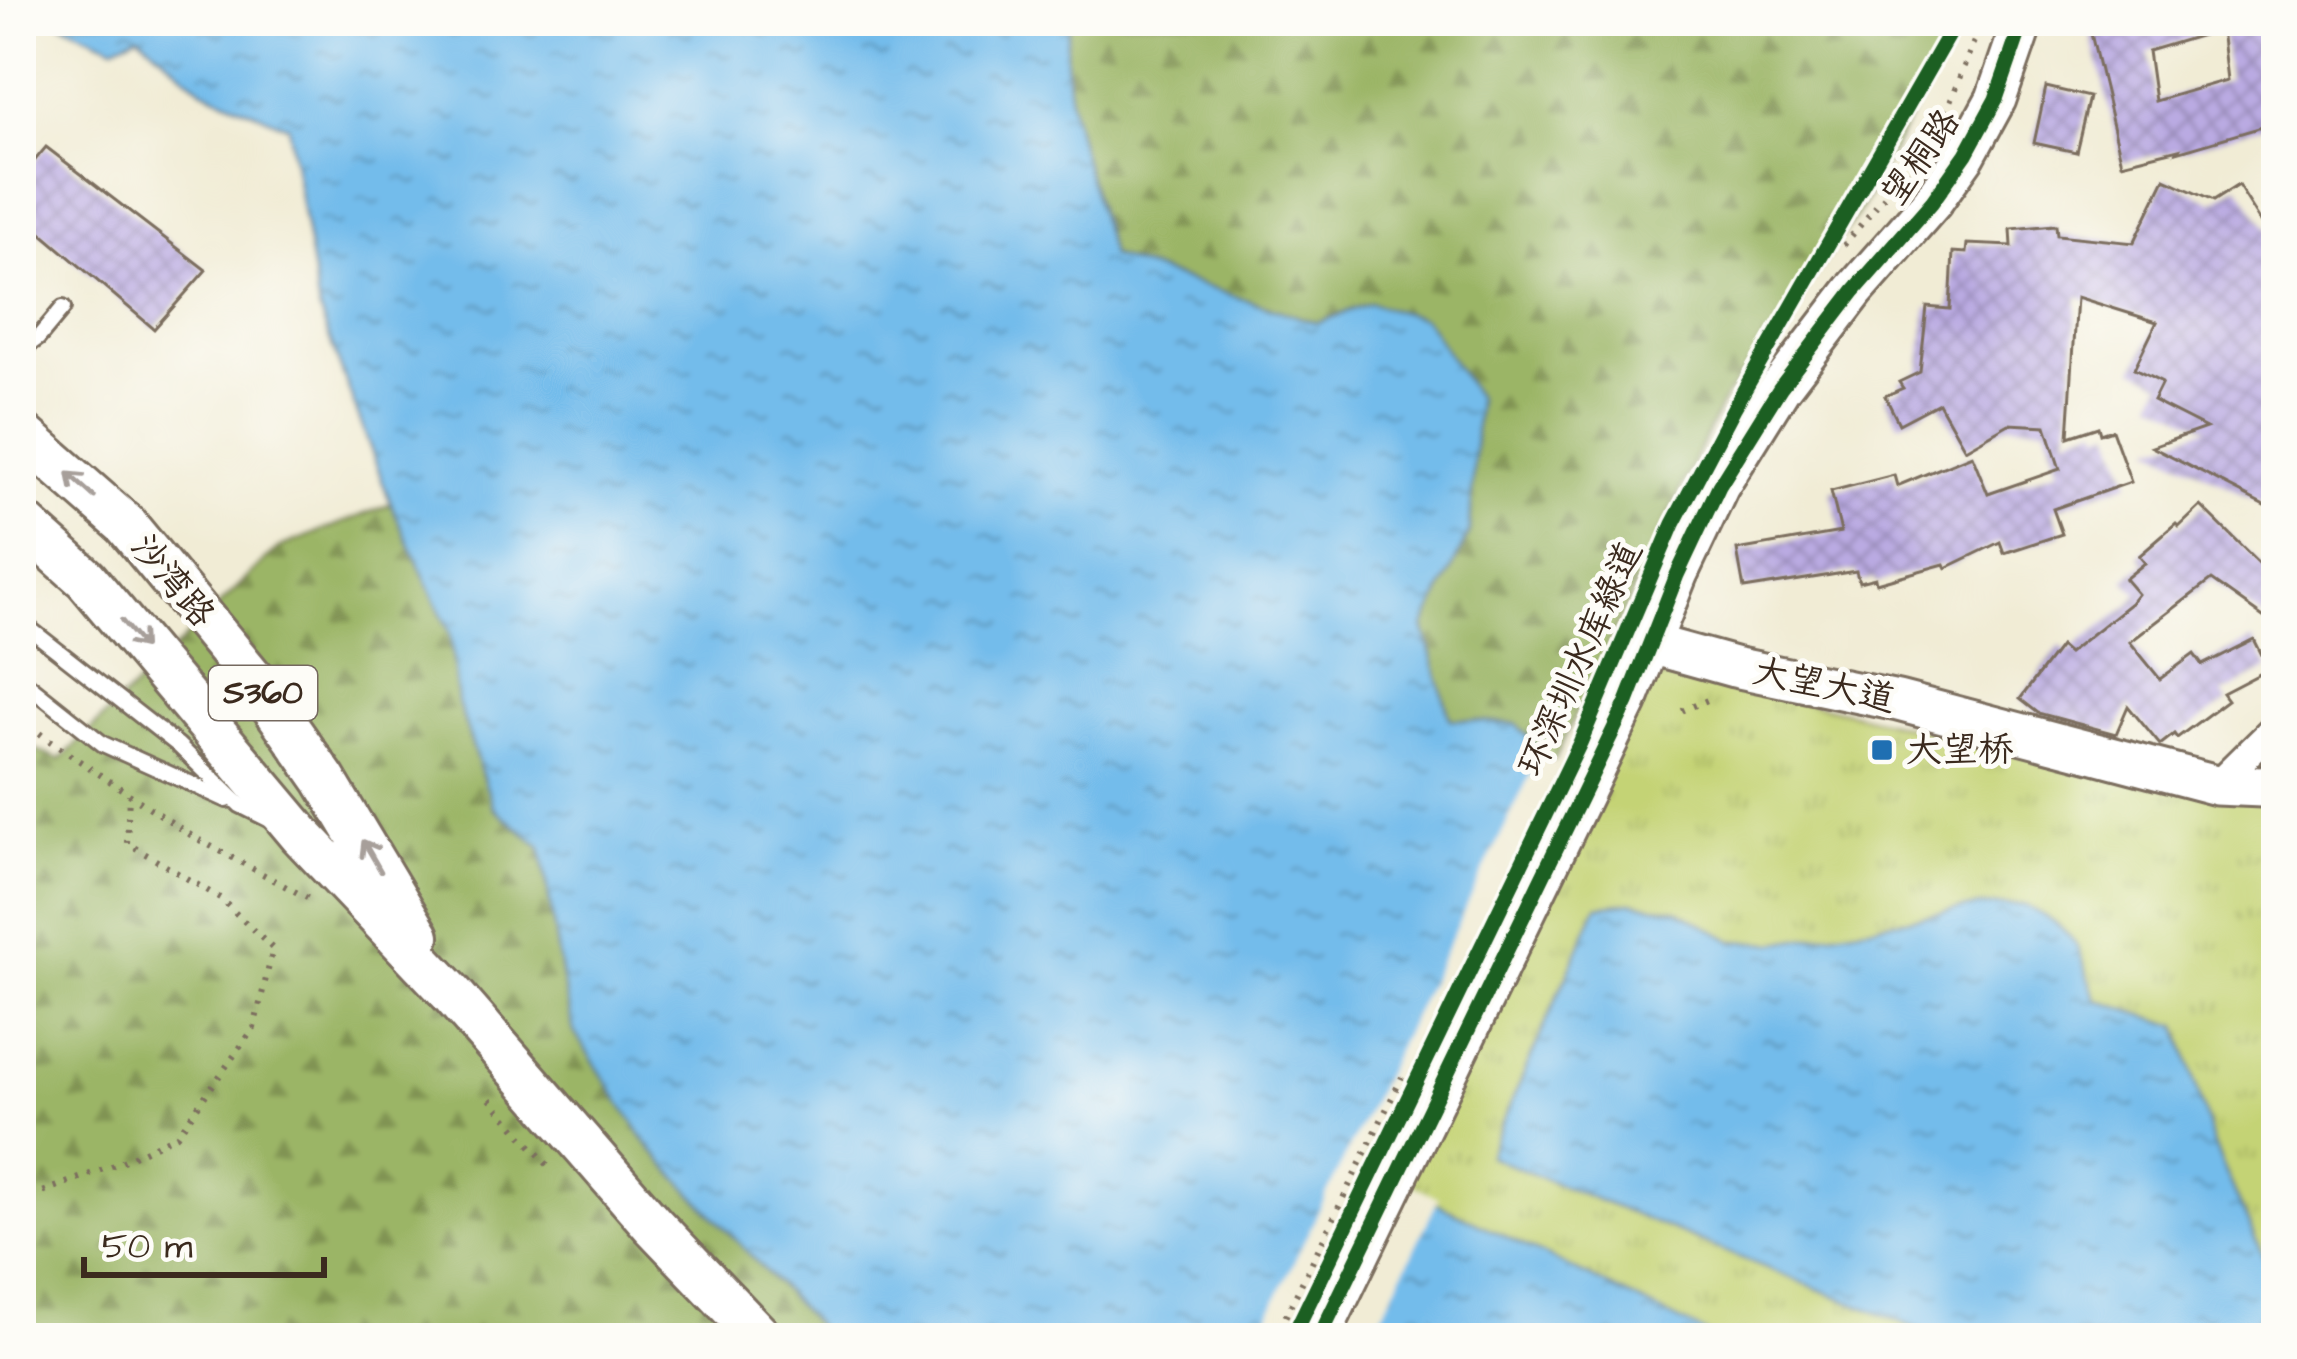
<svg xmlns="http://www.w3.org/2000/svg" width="2297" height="1359" viewBox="0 0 2297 1359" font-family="'Architects Daughter','LXGW WenKai TC',sans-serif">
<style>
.grass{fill:url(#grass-tufts);stroke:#807e4a;stroke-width:3}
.forest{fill:url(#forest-firs);stroke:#6b7042;stroke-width:3}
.water{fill:url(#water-ripples);stroke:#577384;stroke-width:3}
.pier{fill:#f1ecd5}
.building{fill:url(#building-cross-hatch);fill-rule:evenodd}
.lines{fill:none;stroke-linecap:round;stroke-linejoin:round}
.lane-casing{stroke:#7b6e5e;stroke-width:20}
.street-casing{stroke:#7b6e5e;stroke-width:33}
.secondary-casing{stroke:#7b6e5e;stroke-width:45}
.primary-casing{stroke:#7b6e5e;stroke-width:48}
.path{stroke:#7b6e5e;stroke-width:6;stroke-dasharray:3 9;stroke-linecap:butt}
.lane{stroke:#fff;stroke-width:14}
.street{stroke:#fff;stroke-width:27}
.secondary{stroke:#fff;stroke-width:39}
.primary{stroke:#fff;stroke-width:42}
.cycleway-casing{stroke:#fdfcf7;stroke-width:22}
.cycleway{stroke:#1b5e20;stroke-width:15}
.oneway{stroke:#a79f9a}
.poi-dot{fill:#1f6fb2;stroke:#fdfcf7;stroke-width:4.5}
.labels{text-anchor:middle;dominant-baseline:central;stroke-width:10;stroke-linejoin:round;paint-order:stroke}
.shield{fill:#fdfcf7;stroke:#75695f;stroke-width:3}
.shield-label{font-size:33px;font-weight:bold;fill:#3b2a1e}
.street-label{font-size:36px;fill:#3b2a1e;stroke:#fdfcf7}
.poi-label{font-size:36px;fill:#3b2a1e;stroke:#fdfcf7;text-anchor:start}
</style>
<defs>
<pattern id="grass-tufts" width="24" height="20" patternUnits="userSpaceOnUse" patternTransform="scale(3)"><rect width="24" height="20" fill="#c4d375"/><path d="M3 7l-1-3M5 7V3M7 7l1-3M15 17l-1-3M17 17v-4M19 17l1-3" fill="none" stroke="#a9b565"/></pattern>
<pattern id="forest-firs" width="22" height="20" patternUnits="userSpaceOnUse" patternTransform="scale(3)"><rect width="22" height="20" fill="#9bb566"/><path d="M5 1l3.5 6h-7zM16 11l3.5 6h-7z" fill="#809353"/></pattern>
<pattern id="water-ripples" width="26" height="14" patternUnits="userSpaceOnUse" patternTransform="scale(3)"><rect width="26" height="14" fill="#73bceb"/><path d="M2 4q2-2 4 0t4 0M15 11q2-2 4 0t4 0" fill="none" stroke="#6099be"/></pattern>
<pattern id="building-cross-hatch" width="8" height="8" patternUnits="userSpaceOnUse" patternTransform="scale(3)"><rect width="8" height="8" fill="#baaae2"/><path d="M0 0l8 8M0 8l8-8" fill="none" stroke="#988bb7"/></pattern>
</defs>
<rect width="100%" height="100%" fill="#fdfcf7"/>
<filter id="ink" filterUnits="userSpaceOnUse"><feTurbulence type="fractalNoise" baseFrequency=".00833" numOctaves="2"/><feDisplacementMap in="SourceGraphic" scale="24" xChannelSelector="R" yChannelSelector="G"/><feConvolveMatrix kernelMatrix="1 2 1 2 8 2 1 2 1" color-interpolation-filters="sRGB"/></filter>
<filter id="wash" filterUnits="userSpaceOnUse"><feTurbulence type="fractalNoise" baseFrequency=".004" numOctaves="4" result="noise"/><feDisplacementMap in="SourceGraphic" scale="48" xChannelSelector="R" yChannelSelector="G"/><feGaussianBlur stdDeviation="2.7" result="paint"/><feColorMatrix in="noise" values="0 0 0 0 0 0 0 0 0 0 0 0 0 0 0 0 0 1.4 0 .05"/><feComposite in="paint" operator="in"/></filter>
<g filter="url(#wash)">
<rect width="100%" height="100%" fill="#f1ecd5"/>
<path class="grass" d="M1653,665L2142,783L2276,799V1338H1692L1350,1177Z"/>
<path class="forest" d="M1071,21H1962L1860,210L1721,404L1552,765L1516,724L1450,719L1424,627L1470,531L1370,303L1317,323L1111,256C1096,196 1051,77 1071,21Z
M391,504L450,633L458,703L493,807L541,847L562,979L651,1149L828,1338H21V744L60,760L278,548Z"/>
<path class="water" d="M58,21H1071C1051,78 1096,196 1111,256L1317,323L1370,303L1424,318L1477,398L1470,531L1424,627L1450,719L1516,724L1552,765L1351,1176L1370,1171L1715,1338H828L651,1149L574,1032L562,979L541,847L493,807L458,703L450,633L391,504L319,310L288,126L203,90L139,35L114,46Z
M1632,902L1679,911L1733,941L1776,943L1979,906L2024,905L2056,923L2078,947L2097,1000L2178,1026L2214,1144L2273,1280L2265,1310L2245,1338H1940L1488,1156L1597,906Z"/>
<path class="pier" d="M1544,746L1558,767L1361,1167L1372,1165L1439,1198L1371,1338H1257Z"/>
<g id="blocks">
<path class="building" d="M2088,21H2264L2270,69L2276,67V123L2177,152L2179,149L2122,163ZM2222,29L2228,80L2155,101L2148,51Z
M2046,87L2089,97L2076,152L2034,143Z
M46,147L206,270L154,329L21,216V177Z
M2165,179L2213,201L2238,185L2276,245V511L2152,447L2206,428L2153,401L2162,383L2134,369L2157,322L2077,297L2068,437L2098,427L2100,434L2112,430L2131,482L2053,509L2062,534L2004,553L2000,542L1946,568L1944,564L1876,583L1875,578L1859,582L1856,571L1744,589L1737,550L1841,532L1831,491L1894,475L1897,486L1972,455L1988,494L2060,469L2046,426L2009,424L1965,449L1939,403L1899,424L1885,396L1903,388L1899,382L1920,372L1927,307L1950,309L1953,252L1966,253L1967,244L2012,246L2011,229L2056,225L2057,235L2134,243Z
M2201,506L2276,580V626L2211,580L2130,642L2160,679L2194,654L2202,665L2254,639L2269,669L2223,693L2228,700L2177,738L2174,734L2160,745L2128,706L2116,734L2038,713L2020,699L2060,646L2068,653L2131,603L2138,594L2125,579L2145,563L2139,556L2176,524L2179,527Z"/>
</g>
</g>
<g filter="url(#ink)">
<use href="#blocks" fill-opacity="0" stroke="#7b6e5e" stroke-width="3"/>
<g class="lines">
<g class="lane-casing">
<path id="lane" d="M21,350L38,338L63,308
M21,622L178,745L240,805L270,820
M21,679L103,744L227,800"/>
</g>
<g class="street-casing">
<path id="street" d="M2217,785L2276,727"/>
</g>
<g class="secondary-casing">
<path id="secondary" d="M1651,644L1734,667L1898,701L2217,785L2262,787L2276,784
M1319,1338L1627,702L1677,575L1719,486L1780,388L1854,291L1932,202L1966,154L1996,99L2023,21"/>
</g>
<g class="primary-casing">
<path id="primary" d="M21,433L126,525L258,685L324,779L418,936
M21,521L86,579L301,835L452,994L653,1225L761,1338"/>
</g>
<path class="path" d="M1844,245L1915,159L1949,104L1982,21
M1682,711L1712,698
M21,718L48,740L192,836L309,899
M490,1099L552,1170
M21,1200L117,1164L177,1135L254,1028L273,949L220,898L127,843L129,794
M1275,1338L1402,1077"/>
<use href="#lane" class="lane"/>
<use href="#street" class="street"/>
<use href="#secondary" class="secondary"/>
<use href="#primary" class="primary"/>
<g class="cycleway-casing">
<path id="cycleway" d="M1292,1338L1580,743L1673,524L1734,408L1956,21
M1319,1338L1627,702L1677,575L1719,486L1780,388L1854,291L1932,202L1966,154L1996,99L2023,21"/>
</g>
<use href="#cycleway" class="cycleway"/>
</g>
<defs><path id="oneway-shaft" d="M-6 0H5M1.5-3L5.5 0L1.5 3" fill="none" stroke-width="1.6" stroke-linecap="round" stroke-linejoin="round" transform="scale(3)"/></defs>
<g class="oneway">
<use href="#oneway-shaft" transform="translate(81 485) rotate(-138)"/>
<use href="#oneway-shaft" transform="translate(133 634) rotate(50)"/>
<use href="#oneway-shaft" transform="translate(372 856) rotate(-120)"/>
</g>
</g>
<rect class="poi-dot" x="1870" y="738" width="24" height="24" rx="6"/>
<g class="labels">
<rect class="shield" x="209" y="666" width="108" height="54" rx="9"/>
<g class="shield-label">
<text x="263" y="693">S360</text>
</g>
<g class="street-label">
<text transform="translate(1921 158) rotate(-55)">望桐路</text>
<text transform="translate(172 581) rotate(50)">沙湾路</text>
<text transform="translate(1581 659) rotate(-66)">环深圳水库緑道</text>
<text transform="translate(1824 686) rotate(12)">大望大道</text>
</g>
<g class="poi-label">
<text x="1906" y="750">大望桥</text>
</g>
</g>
<rect width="2297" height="1359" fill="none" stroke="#fdfcf7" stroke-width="72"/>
<path d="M84 1257v18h240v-18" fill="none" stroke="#3b2a1e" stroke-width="6"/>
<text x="102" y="1257" font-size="36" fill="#3b2a1e" stroke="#fdfcf7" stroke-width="9" paint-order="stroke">50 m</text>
</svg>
